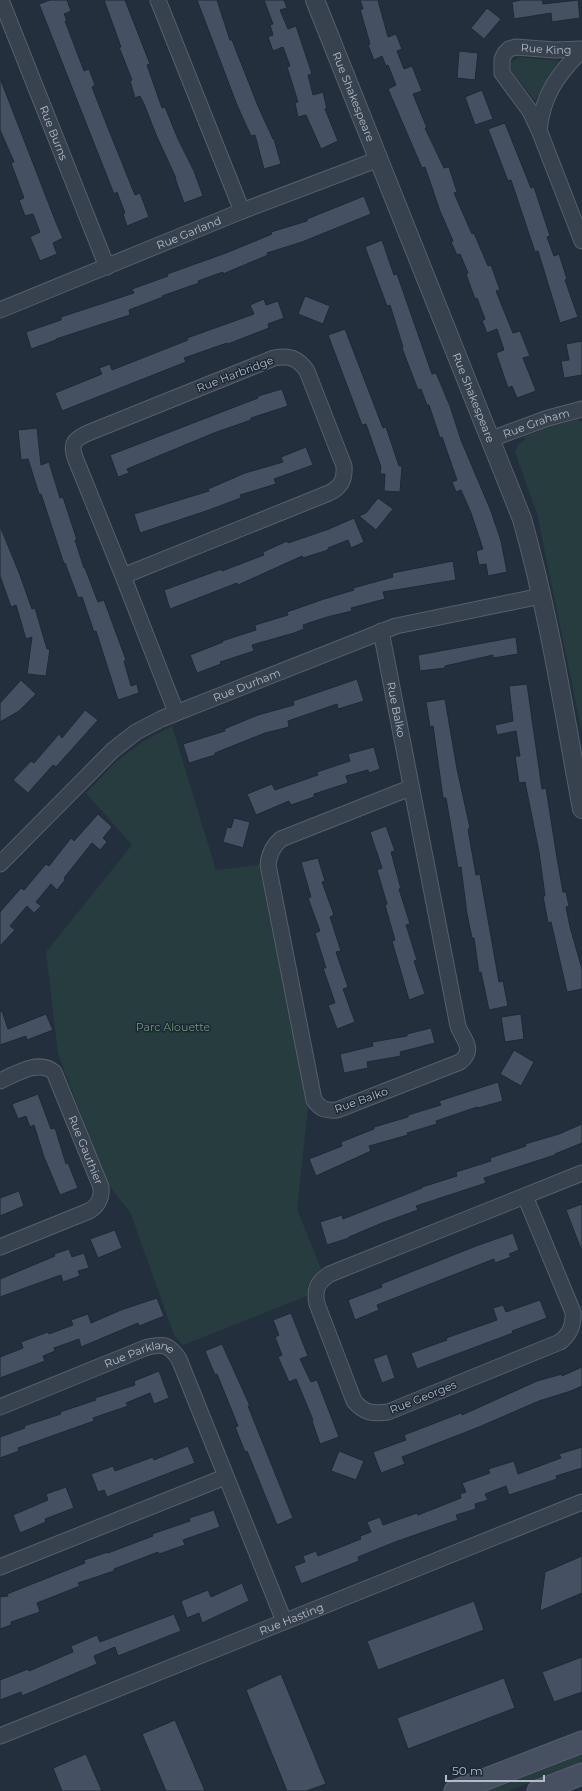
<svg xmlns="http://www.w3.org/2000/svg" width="582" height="1791" viewBox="0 0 582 1791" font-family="Montserrat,sans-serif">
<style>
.green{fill:#263c3f}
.building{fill:#455162;stroke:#1f2835}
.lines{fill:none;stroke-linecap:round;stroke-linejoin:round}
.minor-casing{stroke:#565f6c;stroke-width:17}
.tertiary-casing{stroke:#565f6c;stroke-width:20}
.secondary-casing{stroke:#565f6c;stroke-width:23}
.minor{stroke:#38414e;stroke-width:15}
.tertiary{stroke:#38414e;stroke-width:18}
.secondary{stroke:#465061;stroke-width:21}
.labels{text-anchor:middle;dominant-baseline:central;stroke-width:3;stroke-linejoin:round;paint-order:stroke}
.street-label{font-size:11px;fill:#b4bcc9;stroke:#1d2633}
.park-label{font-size:11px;fill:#6b9a76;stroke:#1d2633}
</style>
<rect width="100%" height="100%" fill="#242f3e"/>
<path class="green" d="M519,57L560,61L551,72L535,101L511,70V62Z
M579,419L580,422L582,421V733L537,514L515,452L518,444L525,440L524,437L552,426Z
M172,726L216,870L259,865L308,1108L297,1209L321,1269L309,1284L307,1296L183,1345L174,1335L130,1212L108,1185L58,1054L46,952L132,845L86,793L116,762L142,742Z
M582,1754V1762L572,1766L508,1791H487Z"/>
<path class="building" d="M50,0H67L71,11L64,14L67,21H65L81,63L84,71L89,69L95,85L92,87L108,128L135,195L140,193L149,217L127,226L123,214L125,213L117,192L114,194L39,4Z
M104,0H125L150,64L147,65L162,108L165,107L178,139L194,171L203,196L184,203L175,178H176L157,137L144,104L140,96L135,98L130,81L132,80L119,47H121Z
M197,0H217L230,40H232L258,106L273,139H274L281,164L264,169L255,135L251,136L237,105Z
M264,0H284L287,8L280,10L288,29L296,26L312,74L308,75L313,95L323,92L327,109H325L338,141L321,149L306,115L298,117L295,103L298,102L287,67L290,66L283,47L273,51L268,37L273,35L270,25L273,24Z
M360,0H378L388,37L396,34L402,49L397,51L404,69L412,66L422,91L413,94L427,128H425L444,168L449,167L457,192L454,193L472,234L474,233L488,266L491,265L500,290L496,291L513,333L520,331L530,356L523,358L536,391L517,398L512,386L508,388L496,353L504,350L497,329L487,333L482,321L485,319L477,298L475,299L466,274L468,273L460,254L457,255L451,242L453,241L440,211L425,167L422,168L388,89L396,85L388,65L386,66L382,56L374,60L368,45L370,44L360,9H363Z
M521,0H542L543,4L578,0L580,18L552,22L551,13L514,19L512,2Z
M487,8L501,19L484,39L471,28Z
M459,51L478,53L475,80L457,78Z
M0,78L57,225L63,238L53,243L57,254L40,261L30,237L40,232L33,214L25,216L19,200L24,198L11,163L14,162L0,130Z
M482,90L493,119L475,125L465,97Z
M505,123L531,188L534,187L550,236L547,237L554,256L559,254L567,279L565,280L578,317L560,323L538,251L535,252L511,180L508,181L488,129Z
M364,196L371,214L302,242L267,253L268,255L223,274V272L198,281L199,283L162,296L163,297L129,310L130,315L56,339V340L31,349L26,332L61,320V317L134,293L132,289L168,276L167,274L226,253L272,234L271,232L307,221V219Z
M382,240L394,275L397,274L432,374L436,373L450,406L461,440L491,511L501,541L507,572L488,576L486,564L479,565L476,551L483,549L471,513L461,490L456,492L452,482L457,480L442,437L440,438L429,405H427L421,389L418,390L402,348L403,347L390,305L387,306L365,247Z
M305,296L330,306L323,324L298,314Z
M264,299L266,305L278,301L284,318L268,324L269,328L228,344L227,343L184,358L186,362L62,411L55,393L102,374L99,368L110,364L112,370L188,340L187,338L254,314L250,305Z
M345,329L383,428L386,427L399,466H402L400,492L384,491L385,474H380L381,467L366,424L362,425L328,335Z
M582,341V375L564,378L561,361L569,360L566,344Z
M282,389L288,406L251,418V420L214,433L127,469L129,473L118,477L110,455L258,398V396Z
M37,428L41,465L49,462L60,498L63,497L77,540H75L84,568H85L98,602L104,600L126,660L124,661L131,686L137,684L139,693L118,700L96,631L94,632L82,597L78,598L65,563L64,564L41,494H39L28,459L21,460L18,430Z
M306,447L313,465L274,479L276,484L240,495L241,498L209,510L140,533L134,514L209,491L208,489L245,473L283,462L281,457Z
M378,498L393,509L376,530L359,516L366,513Z
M354,518L364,542L351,548L348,540L328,548V550L303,558L302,556L238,585L237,583L170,609L164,590L222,569V571L264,555L263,552L287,541L288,543L329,529Z
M0,526L20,575L32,609L35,608L47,649H50L46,676L27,674L32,637L26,639L16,605L11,607L0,576Z
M453,561L456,580L383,592L385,599L351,608L352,611L327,617L303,625L304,629L294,633L252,645L254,651L220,662L221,664L197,673L190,655L223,642L222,641L256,630L255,625L288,615L287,612L324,599L354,590L353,588L393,577L392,573Z
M516,637L518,654L493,658V655L445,666V668L420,671L418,655Z
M357,679L364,701L338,709L337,704L288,721L289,727L265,733L215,753V755L189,763L183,744L225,731L224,729L258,715L294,705L293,701Z
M21,680L36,694L19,711L0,722V703Z
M527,684L542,789L546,788L557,858L563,892H566L569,906L566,907L570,927L582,969V989L567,992L551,922L548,923L543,896H545L539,852L525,782L519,783L515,756H520L516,731L497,735L495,725L513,721L509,686Z
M445,699L457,769L470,828L468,829L476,875L480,874L499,982L503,981L508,1006L489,1010L481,972L479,973L474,938H472L467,914L461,867L458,868L446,798H443L433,726L430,727L426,702Z
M85,710L98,720L56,767L53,765L28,793L13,780L31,761L34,763L59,734L62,738Z
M374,747L380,769L369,773L368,770L346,776L348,783L314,794V797L291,805L289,801L256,815L247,794L272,784L275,790L318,775L317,772L350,761L348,754Z
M98,814L112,827L103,838L107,842L100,850L92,843L64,878L65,880L57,890L51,884L36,902L41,906L34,913L27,906L10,926L15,930L0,946V912L21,888L24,890L46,864L49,866L71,838L74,841Z
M234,818L250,822L243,848L223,842L227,827L231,828Z
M386,826L395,851L391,852L401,889H399L410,924L406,925L417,960L414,961L425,994L409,1000L392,941L395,940L385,905L387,904L377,870L382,868L370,832Z
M318,858L325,881L322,882L334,915L330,917L341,951L336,952L348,987L343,989L355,1022L337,1029L328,1005L335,1003L323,968H326L315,933L320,931L308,898L311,897L301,862Z
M2,1011L8,1029L46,1014L53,1030L27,1040L26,1036L0,1045V1012Z
M521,1014L524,1039L505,1042L501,1017Z
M431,1028L435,1043L400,1052L401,1056L367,1062L368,1068L344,1073L340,1054L373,1046L372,1042L407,1036V1034Z
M514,1050L534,1062L521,1086L500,1074Z
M498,1082L503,1101L478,1108L477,1107L436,1121L437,1124L407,1133L408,1135L369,1146L371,1151L316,1176L309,1159L342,1146L341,1142L374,1129V1127L408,1117V1115L441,1105L439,1101Z
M38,1094L51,1129L55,1128L66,1164L68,1163L78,1188L60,1195L44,1157L34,1125L30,1127L26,1116L18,1119L12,1104Z
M582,1124V1143L555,1154V1155L484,1178L486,1183L416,1206L418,1210L382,1223L349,1237V1238L327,1245L320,1222L342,1215L343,1219L422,1188V1187L457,1176L456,1172L491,1161L490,1158L526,1146L525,1144L559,1134Z
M19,1191L24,1206L0,1216V1198Z
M582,1204V1249H581L566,1210Z
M115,1230L122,1248L98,1258L90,1239Z
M513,1233L519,1250L509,1254L511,1257L495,1263L494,1259L377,1305L379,1310L355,1320L348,1300L382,1287L381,1284L476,1246Z
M69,1249L72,1257L84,1253L89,1268L78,1271L80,1276L63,1282L61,1275L0,1297V1279L55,1256L54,1254Z
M157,1298L164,1316L139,1326L138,1323L81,1347L79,1339L54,1348L55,1351L43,1356L45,1361L0,1378V1357L23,1348L21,1342L48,1332L49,1334L73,1325L71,1320L88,1314L91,1323L121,1310Z
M540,1300L547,1318L512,1331L513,1333L417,1369L411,1353L447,1340L446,1338L497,1320L493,1308L503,1305L506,1312Z
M291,1313L308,1356L300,1359L311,1382L317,1380L339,1437L320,1444L312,1421L313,1420L296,1379L289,1382L278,1357L282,1355L275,1337L279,1335L273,1320Z
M222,1344L250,1406H248L293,1518L277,1525L247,1451L245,1452L235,1427L238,1426L217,1374L215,1375L205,1351Z
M387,1354L395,1378L382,1383L373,1359Z
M582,1367V1386L571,1391L539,1401L479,1427L402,1457L405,1464L381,1473L373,1452L406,1440L404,1435L461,1413L462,1415L537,1381L562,1374V1376Z
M159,1371L169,1398L154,1404L150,1393L126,1403L128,1406L93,1418L94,1421L18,1448L19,1451L0,1458V1437L25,1428L24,1426L61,1414L60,1412L96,1400L95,1398L135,1385L134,1381Z
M188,1446L195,1463L107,1497L104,1490L98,1492L91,1474L113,1466L115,1471L153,1457L154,1460Z
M582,1447V1468L556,1476L557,1479L509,1495L506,1486L485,1494L488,1500L475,1504L476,1509L456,1515L458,1520L395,1542L358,1557L359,1561L301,1584L294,1566L305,1562L303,1556L316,1551L318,1556L361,1539L360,1536L371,1532L367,1522L380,1517L383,1525L417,1513L418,1515L461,1498L460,1494L466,1492L462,1483L490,1473L488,1469L514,1461L518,1474L561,1458L559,1454Z
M339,1451L364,1461L356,1480L331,1471Z
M66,1487L74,1508L45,1519L46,1522L20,1533L13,1515L48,1500L46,1494Z
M214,1510L220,1527L183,1540L185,1545L159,1554L158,1552L114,1569V1571L78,1583L80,1586L37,1603L40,1612L11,1622V1625L0,1629V1597L8,1596L7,1594L85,1563L84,1560L108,1552V1553L153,1536L152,1534L190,1521L189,1518Z
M582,1556V1593L540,1611L545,1572Z
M242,1583L249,1601L202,1623L199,1613L187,1618L181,1601L208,1590L211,1597Z
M474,1601L484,1630L378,1670L367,1641Z
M174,1614L181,1631L118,1656L115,1647L94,1656L97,1664L22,1696L21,1692L0,1700V1680L28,1669L29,1671L73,1652L71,1646L97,1635L100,1642Z
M582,1657V1692L554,1702L542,1672Z
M281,1674L326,1784L306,1791H287L246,1690Z
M504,1678L515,1708L408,1749L397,1718Z
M175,1720L205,1791H166L142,1734Z
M86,1754L102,1791H62L53,1768Z"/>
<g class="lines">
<g class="minor-casing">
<g id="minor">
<path id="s1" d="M1,0L107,267"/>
<path d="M158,0L242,211"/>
<path d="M582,50C557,75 543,95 539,130L582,241"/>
<path id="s2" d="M539,130L530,111L502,73V59L505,53L509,49L516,47L554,50L582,49"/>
<path id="s3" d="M0,310L242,211L379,159"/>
<path id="s4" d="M491,439L548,418L582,409"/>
<path d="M123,576L329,493C341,487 345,480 344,466L307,371C298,358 289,355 274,358L88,433C73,440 70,444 76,460L123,576L176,712"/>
<path id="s5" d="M381,631L458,1026C463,1040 476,1049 460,1062L337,1110C326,1111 320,1109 314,1100L268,865C269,854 273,846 281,839L410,788"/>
<path id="s6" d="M0,864L113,750L136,732L161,719L396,626L541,596"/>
<path id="s7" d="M0,1081C16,1074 38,1059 54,1072L101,1187C102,1198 99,1205 89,1211L0,1247"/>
<path d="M525,1196L573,1312C574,1325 570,1334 560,1342L388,1412C373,1414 364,1413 354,1401L317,1304C314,1290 317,1282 330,1274L582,1173"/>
<path id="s8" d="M0,1407L145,1348C163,1343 169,1344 179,1359L284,1621"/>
<path d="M0,1567L225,1477"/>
<path id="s9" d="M0,1736L582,1502"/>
</g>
</g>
<g class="tertiary-casing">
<g id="tertiary">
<path id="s10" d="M315,0L522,519C549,614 564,712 582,809"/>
</g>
</g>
<g class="secondary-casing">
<path id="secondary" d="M455,1791L582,1742
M538,1791L582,1774"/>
</g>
<use href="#minor" class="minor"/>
<use href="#tertiary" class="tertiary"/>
<use href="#secondary" class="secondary"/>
</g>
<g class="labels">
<g class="street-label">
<text stroke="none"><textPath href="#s2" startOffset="132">Rue King</textPath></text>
<text stroke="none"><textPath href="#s10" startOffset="104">Rue Shakespeare</textPath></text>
<text stroke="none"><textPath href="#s1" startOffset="143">Rue Burns</textPath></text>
<text stroke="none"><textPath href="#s3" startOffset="204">Rue Garland</textPath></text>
<text transform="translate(235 374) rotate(-21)">Rue Harbridge</text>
<text stroke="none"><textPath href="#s10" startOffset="428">Rue Shakespeare</textPath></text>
<text stroke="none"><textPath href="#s4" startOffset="48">Rue Graham</textPath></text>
<text stroke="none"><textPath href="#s6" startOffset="310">Rue Durham</textPath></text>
<text stroke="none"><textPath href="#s5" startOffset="80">Rue Balko</textPath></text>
<text transform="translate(361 1100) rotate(-20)">Rue Balko</text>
<text stroke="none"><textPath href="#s7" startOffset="142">Rue Gauthier</textPath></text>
<text stroke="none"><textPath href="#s8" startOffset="150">Rue Parklane</textPath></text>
<text transform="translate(423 1397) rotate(-22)">Rue Georges</text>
<text stroke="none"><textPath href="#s9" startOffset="314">Rue Hasting</textPath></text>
</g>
<g class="park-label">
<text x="173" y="1027">Parc Alouette</text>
</g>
</g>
<path d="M446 1775v6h98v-6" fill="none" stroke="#b4bcc9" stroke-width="2"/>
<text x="452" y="1775" font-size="12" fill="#b4bcc9" stroke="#1d2633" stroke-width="3" paint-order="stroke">50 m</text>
</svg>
